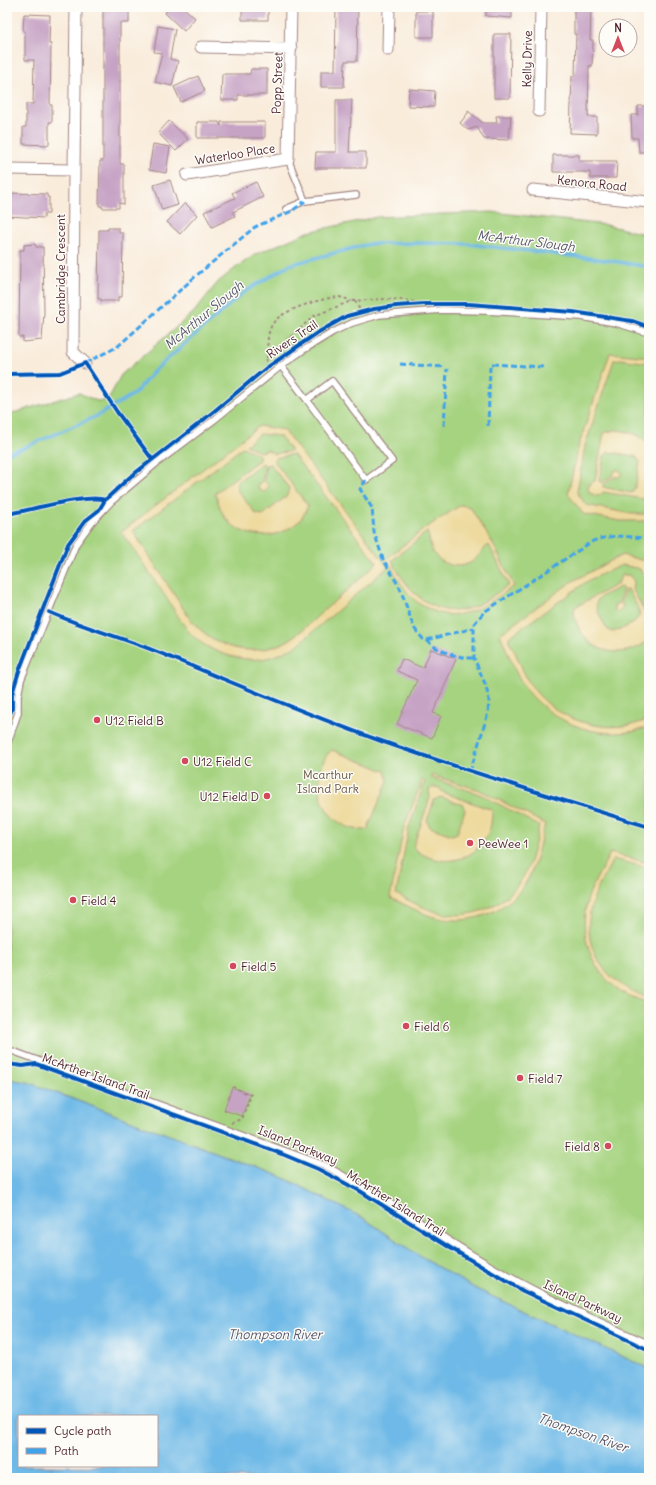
<svg xmlns="http://www.w3.org/2000/svg" width="656" height="1485" viewBox="0 0 656 1485" font-family="Delius,sans-serif">
<style>
.green{fill:#a6d380;stroke:#787956}
.sand{fill:#eeda9e;stroke:#9c7c64;fill-rule:evenodd}
.water{fill:#6eb9e7;stroke:#5c6c89;fill-rule:evenodd}
.lines{fill:none;stroke-linecap:round;stroke-linejoin:round}
.stream{stroke:#6eb9e7;stroke-width:3.5}
.building{fill:#c6a2c5}
.lane-casing{stroke:#a28683;stroke-width:8}
.street-casing{stroke:#a28683;stroke-width:13}
.path{stroke:#a28683;stroke-width:2;stroke-dasharray:3 3;stroke-linecap:butt}
.lane{stroke:#fff;stroke-width:5.5}
.street{stroke:#fff;stroke-width:11}
.quiet{stroke:#40a2eb;stroke-width:3;stroke-dasharray:6 3;stroke-linecap:butt}
.cycleway-casing{stroke:#fdfcf7;stroke-width:6}
.cycleway{stroke:#0057b8;stroke-width:4}
.poi-dot{fill:#d1495b;stroke:#fdfcf7;stroke-width:1.5}
.labels{text-anchor:middle;dominant-baseline:central;stroke-width:3;stroke-linejoin:round;paint-order:stroke}
.street-label{font-size:12px;fill:#4a1f2b;stroke:#fdfcf7}
.poi-label{font-size:12px;fill:#4a1f2b;stroke:#fdfcf7;text-anchor:start}
.park-label{font-size:12px;fill:#654;stroke:#fdfcf7}
.water-label{font-size:13px;font-style:italic;fill:#57556d;stroke:#fdfcf7}
</style>
<rect width="100%" height="100%" fill="#fdfcf7"/>
<filter id="ink" filterUnits="userSpaceOnUse"><feTurbulence type="fractalNoise" baseFrequency=".025" numOctaves="2"/><feDisplacementMap in="SourceGraphic" scale="8" xChannelSelector="R" yChannelSelector="G"/><feConvolveMatrix kernelMatrix="1 2 1 2 8 2 1 2 1" color-interpolation-filters="sRGB"/></filter>
<filter id="wash" filterUnits="userSpaceOnUse"><feTurbulence type="fractalNoise" baseFrequency=".012" numOctaves="4" result="noise"/><feDisplacementMap in="SourceGraphic" scale="16" xChannelSelector="R" yChannelSelector="G"/><feGaussianBlur stdDeviation="0.9" result="paint"/><feColorMatrix in="noise" values="0 0 0 0 0 0 0 0 0 0 0 0 0 0 0 0 0 1.4 0 .05"/><feComposite in="paint" operator="in"/></filter>
<g filter="url(#wash)">
<rect width="100%" height="100%" fill="#f9ecdb"/>
<path class="green" d="M492,212L606,225L649,235V1369L474,1288L421,1257L363,1218L282,1177L27,1082L7,1079V415L79,393L97,401L108,400L121,375L194,312L218,282L237,267L256,254L308,232L377,217Z"/>
<path class="sand" d="M610,353L649,357V363L620,359L614,360L585,446L577,492L586,505L632,514H649V521H620L583,514L568,494L579,444Z
M259,426L284,430L388,567L295,647C284,652 272,658 260,659C236,661 207,651 190,633C179,620 171,604 161,590C148,570 135,551 121,532ZM260,434L280,436L291,451L274,454L268,450L260,452L246,445ZM243,447L259,455L260,459L215,493C218,501 220,509 224,516C239,538 271,541 291,527C294,525 298,523 301,519C304,515 306,510 308,506L274,461L275,458L293,454L377,563C361,578 345,592 329,606C316,617 303,631 289,640C253,660 215,649 190,619L133,531ZM262,463L265,465L262,481L258,485L259,490L264,492L267,489L268,485L264,481L266,465L270,464L289,488L287,496L263,515L256,514L237,490V482Z
M615,430C628,431 640,434 649,444V500L603,492L600,495L597,496L590,493L588,489L590,483L595,481L604,433ZM608,452L635,456L640,462L635,488L631,493L603,487V485L614,477H618L621,476L622,473L619,470H615L613,475L602,483L599,481L604,456Z
M461,505L470,507L492,542L514,586C490,602 466,622 436,612C429,609 422,606 417,602C404,591 395,573 386,559L424,529ZM427,532C430,538 429,544 432,550C439,565 460,571 473,561C479,557 482,549 489,545L509,585C498,592 487,601 475,606C437,623 406,591 392,560Z
M622,555L645,561L649,570V586L640,569L622,565L589,580L509,637V642C519,656 522,674 533,688C558,722 610,737 649,719V727C605,743 555,726 526,689C514,673 508,652 500,634L571,582Z
M622,575H629L634,581L632,588L649,620V640C625,660 589,655 577,624C575,619 573,612 575,607L618,584L620,578ZM620,587L623,589L619,603L614,605L615,611L619,612L622,609L623,606L621,603L625,590L628,589L639,610L640,615C636,623 620,631 612,632C606,630 605,625 602,620C589,596 600,598 620,587Z
M332,750L385,771L388,781L367,830C334,831 314,803 321,772C322,763 325,755 332,750Z
M431,775L480,790L545,824C540,841 537,860 529,877C512,910 473,926 438,918C421,914 405,904 390,898L404,827L423,779L425,781L409,827L396,894C410,901 426,910 441,913C477,921 514,901 528,867C533,854 536,839 539,826L482,795L432,778Z
M434,787L440,788L442,792L492,810C492,820 491,830 485,839C470,865 433,867 413,847L430,798L429,790ZM441,797L463,805L465,810L457,833L452,835L430,827L427,821L434,800Z
M610,853L649,863V868L613,859C606,874 596,888 592,904C579,949 607,985 649,998V1003C641,1000 633,998 626,994C595,978 579,940 586,906C589,888 602,870 610,853Z
M649,892V934C643,920 643,907 649,892Z"/>
<path class="water" d="M7,1079L27,1082L282,1177L363,1218L421,1257L474,1288L649,1369V1478H7ZM19,1416H157V1466H19Z"/>
<g class="lines">
<path class="stream" d="M7,453L21,449L97,416L134,394L155,370L243,293L289,265L369,244L413,243L468,244L606,260L649,267"/>
</g>
<g id="blocks">
<path class="building" d="M103,7H129V23H120V164H124V204L119,203V208H102V206H99L100,161H103Z
M170,7H183L195,18L184,31L165,13Z
M242,7H268V20H242Z
M336,7H358L357,61H345L344,87H321V71H335Z
M486,7H512V18L486,16Z
M574,8H591L590,40H593L592,66H589L588,117H597V134L570,133L572,76H575L576,34H574Z
M416,11H433V37H416Z
M24,14L50,15L49,44H51L50,105H52V122H49V145L23,144V127H26V104H33L34,60H25V31H23Z
M158,26L175,29L170,59L178,61L172,86L155,82L162,53L154,52Z
M494,34H511L510,98H494Z
M251,69H267V95H238V100H221L222,74H250Z
M198,76L205,91L181,102L174,87Z
M409,89L435,91L434,107L408,106Z
M336,100H352L349,152H366V168H315L316,152H336Z
M638,106H649V152H639L638,138H632L631,115H638Z
M468,111L483,123H497L496,116H511L509,140L484,139L477,127L468,130L460,123L468,113Z
M169,121L188,139L176,151L158,133Z
M197,122H219L221,126V122H265V138H197Z
M153,144L170,147L166,173L149,170Z
M553,155H579V161H617L616,178H590V172H553Z
M170,180L178,205L162,210L154,185Z
M256,182L263,197L233,212L235,216L212,227L204,212L235,198L232,193Z
M7,193L47,194V197H49V214H44V218L7,216Z
M185,203L197,215L180,234L167,222Z
M108,228H119V233H123L122,297H118V301H101V299H98L99,230H108Z
M35,244L36,247H43L44,313L42,340L23,342V337H19L20,250H24V245Z
M431,649L456,659L433,713L441,716L432,738L397,724L417,680L397,671L402,659L423,668Z
M232,1087L250,1094L242,1116L224,1110Z"/>
</g>
</g>
<g filter="url(#ink)">
<use href="#blocks" fill-opacity="0" stroke="#a28683" stroke-width="1"/>
<g class="lines">
<g class="lane-casing">
<path id="lane" d="M305,201L356,195
M286,209L305,201L288,159
M281,366L307,400L332,381L392,461L366,480L307,400
M7,745L18,713V696L21,680L76,544L92,522L111,502L157,463L214,420L281,366L302,351L333,332L352,323L379,315L442,310L486,311L581,317L616,323L649,333
M7,1049L324,1165C389,1199 448,1243 512,1278C556,1303 603,1323 649,1344"/>
</g>
<g class="street-casing">
<path id="street" d="M76,7L74,170L73,352L85,363
M201,47L291,49
M388,50L389,7
M539,111L541,7
M7,169L74,170
M187,175L288,159L291,7
M533,190L649,202"/>
</g>
<path class="path" d="M355,301L361,312
M289,338L295,346
M267,358C268,346 266,332 274,322C282,310 325,297 339,297C344,298 347,299 351,301
M265,368L267,358L314,316L351,301L385,299L405,300L420,303
M232,1123L242,1119L251,1095L233,1087"/>
<use href="#lane" class="lane"/>
<use href="#street" class="street"/>
<path class="quiet" d="M85,363L117,347L197,275L255,227L292,211L305,201
M400,364L445,367
M492,364L543,367
M444,426L447,369
M488,426L490,366
M366,480L360,489L372,508L374,532L383,559L400,588L414,628L423,639L427,640L474,628
M427,640C435,651 462,659 474,658
M470,772L488,713L489,700L486,686L474,658V624L484,612L593,541C614,534 628,536 649,539"/>
<g class="cycleway-casing">
<path id="cycleway" d="M7,374L60,373L85,363L117,412L152,459
M7,514C27,511 90,493 105,500
M49,612C85,628 124,638 160,653C233,683 306,714 381,741C469,772 559,799 649,827
M7,720L12,709V694L19,671L68,544L85,521L99,510L105,500L130,477L201,422L265,369L317,333L347,316L374,309L396,306L424,304H469L573,312L632,321L649,327
M7,1064L23,1066L36,1064L282,1154L318,1169L360,1191L452,1249L523,1291L649,1350"/>
</g>
<use href="#cycleway" class="cycleway"/>
</g>
</g>
<g class="poi-dot">
<circle cx="97" cy="720" r="4"/>
<circle cx="185" cy="761" r="4"/>
<circle cx="267" cy="796" r="4"/>
<circle cx="470" cy="843" r="4"/>
<circle cx="73" cy="900" r="4"/>
<circle cx="233" cy="966" r="4"/>
<circle cx="406" cy="1026" r="4"/>
<circle cx="520" cy="1078" r="4"/>
<circle cx="608" cy="1146" r="4"/>
</g>
<g class="labels">
<g class="street-label">
<text transform="translate(527 59) rotate(-89)">Kelly Drive</text>
<text transform="translate(277 83) rotate(-88)">Popp Street</text>
<text transform="translate(235 154) rotate(-9)">Waterloo Place</text>
<text transform="translate(592 183) rotate(6)">Kenora Road</text>
<text transform="translate(60 269) rotate(-90)">Cambridge Crescent</text>
<text transform="translate(292 339) rotate(-34)">Rivers Trail</text>
<text transform="translate(96 1076) rotate(20)">McArther Island Trail</text>
<text transform="translate(298 1145) rotate(22)">Island Parkway</text>
<text transform="translate(396 1203) rotate(32)">McArther Island Trail</text>
<text transform="translate(583 1301) rotate(25)">Island Parkway</text>
</g>
<g class="poi-label">
<text x="105" y="720">U12 Field B</text>
<text x="193" y="761">U12 Field C</text>
<text x="259" y="796" text-anchor="end">U12 Field D</text>
<text x="478" y="843">PeeWee 1</text>
<text x="81" y="900">Field 4</text>
<text x="241" y="966">Field 5</text>
<text x="414" y="1026">Field 6</text>
<text x="528" y="1078">Field 7</text>
<text x="600" y="1146" text-anchor="end">Field 8</text>
</g>
<g class="park-label">
<text x="328" y="774">Mcarthur<tspan x="328" dy="14">Island Park</tspan></text>
</g>
<g class="water-label">
<text transform="translate(526 241) rotate(7)">McArthur Slough</text>
<text transform="translate(204 315) rotate(-40)">McArthur Slough</text>
<text x="275" y="1334">Thompson River</text>
<text transform="translate(583 1433) rotate(19)">Thompson River</text>
</g>
</g>
<rect width="656" height="1485" fill="none" stroke="#fdfcf7" stroke-width="24"/>
<rect x="18" y="1415" width="140" height="52" fill="#fdfcf7" stroke="#b5a4a5"/>
<rect x="26" y="1428" width="20" height="6" fill="#0057b8" stroke="#b5a4a5"/>
<text x="54" y="1435" font-size="12" fill="#4a1f2b">Cycle path</text>
<rect x="26" y="1448" width="20" height="6" fill="#40a2eb" stroke="#b5a4a5"/>
<text x="54" y="1455" font-size="12" fill="#4a1f2b">Path</text>
<g transform="translate(618 38)"><circle r="19" fill="#fdfcf7" stroke="#b5a4a5"/>
<path d="M0-3L7 15L0 10L-7 15Z" fill="#d1495b"/>
<text y="-6" font-size="11" font-weight="bold" text-anchor="middle" fill="#4a1f2b">N</text>
</g>
</svg>
